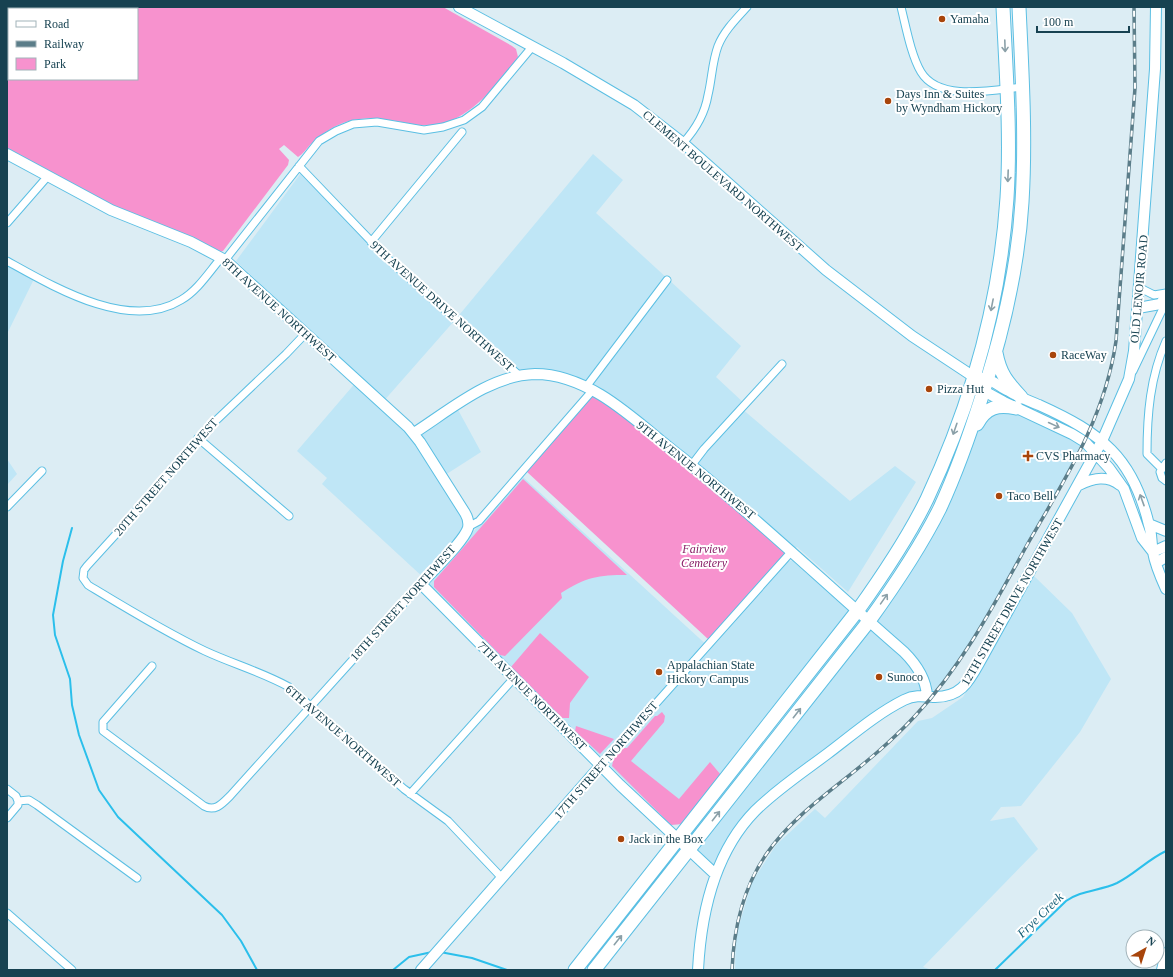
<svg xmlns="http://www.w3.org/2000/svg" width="1173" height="977" viewBox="0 0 1173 977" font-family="'Times New Roman',serif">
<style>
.built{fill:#bfe6f6}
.green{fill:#f792ce;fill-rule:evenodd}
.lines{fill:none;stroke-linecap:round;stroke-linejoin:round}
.stream{stroke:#2bbfeb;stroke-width:2}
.street-casing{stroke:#5bbfe3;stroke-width:9}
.secondary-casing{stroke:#5bbfe3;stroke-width:12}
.highway-casing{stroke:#5bbfe3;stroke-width:15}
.street{stroke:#fff;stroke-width:7}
.secondary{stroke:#fff;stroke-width:10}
.highway{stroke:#fff;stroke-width:13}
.rail-casing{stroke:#5b7d89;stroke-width:3.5}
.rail{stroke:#fff;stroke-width:2;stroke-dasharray:6;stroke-linecap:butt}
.oneway{stroke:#8ba0a8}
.poi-dot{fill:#a8450b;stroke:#fff;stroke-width:1.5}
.labels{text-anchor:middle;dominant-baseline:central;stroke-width:4;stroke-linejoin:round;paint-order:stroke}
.poi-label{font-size:12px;fill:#174251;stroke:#fff;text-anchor:start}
.street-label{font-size:12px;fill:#174251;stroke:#fff}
.park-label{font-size:12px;font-style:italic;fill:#892167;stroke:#fff}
.water-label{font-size:13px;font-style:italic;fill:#176078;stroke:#fff}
</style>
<rect width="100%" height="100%" fill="#dcedf4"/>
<path class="built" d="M593,154L623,180L596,213L741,346L716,377L745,404L741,408L850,501L895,466L916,482L848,592L797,547L792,551L576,383L520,376L455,320L382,403L414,433L456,406L481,452L442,477L468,527L425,579L322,484L327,478L297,451L357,381L318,339L236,261L301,173L389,266L455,320Z
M7,265L34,279L7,334Z
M1004,405L1085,442L960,662L932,697L910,698L756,811L715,874L689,850L888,593L980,418Z
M7,459L17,474L7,485Z
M523,477L710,648L787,562L793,560L849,610L848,618L682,824L671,825L538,696L432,589L429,584L430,579Z
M1034,576L1072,613L1111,679L1080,732L1021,806L1001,807L990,821L1014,817L1038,849L923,967L932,970H735L736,935L752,882L776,845L815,809L825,818L918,721L932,718L963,697Z"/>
<path class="green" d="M7,7H443L512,46L516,49L518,57L515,63C487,95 460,133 412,124C390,120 371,115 349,121C334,125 321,134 310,145C306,149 303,154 298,157L284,145L279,149L289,160L288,165L223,251L220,252L111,206L7,150ZM9,9H137V79H9Z
M593,394C662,440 724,498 787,552L708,639L526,471Z
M523,479L627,575C598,575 586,577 561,593L562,598L505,656L500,655L434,587V581Z
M540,633L589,677L570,703L569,718H561L511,667Z
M662,712L665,716L664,722L631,761L679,799L710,762L721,775L682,824L671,825L612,766L614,757L621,748H627L655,716H657Z
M576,726L614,739L600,754L575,731Z"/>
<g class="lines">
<path class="stream" d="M72,528L63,561L53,615L55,635L70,679L72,705L79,735L99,790L118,817L222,915L241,941L257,970
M440,952L472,958L507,970
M393,970L409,957L432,952
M995,970L1066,901C1081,890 1100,891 1117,883C1135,874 1147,860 1166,851"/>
<g class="street-casing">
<path id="street" d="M901,7C906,27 911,55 921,72C939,102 993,90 1022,87
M683,143C695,130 705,113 708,95C712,79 712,62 718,46C724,31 736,19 747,7
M299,166L392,263L520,376
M7,223L48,176
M371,242L462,132
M225,260L319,141L336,131L353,124L377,122L424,130L443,127L464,120L482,107L532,47
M7,261C54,287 129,332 181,300C198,290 209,272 221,258
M1140,288L1154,295L1166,293
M306,333L286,354L206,430L128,521L87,566L84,570L83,578L88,585C126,608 165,632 205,651C233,664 262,672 289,687L404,789L448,821L502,878
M1133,371L1166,302
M586,387L667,280
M198,438L289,516
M1166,463L1160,472L1162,478L1166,481
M691,466L704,449L782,364
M1161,468L1147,454C1147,415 1150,377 1166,341
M7,507L42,471
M468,527L479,521L592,391
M152,666L103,722V731L204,806C215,812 222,804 230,796L421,584
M601,765L792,551
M7,789L16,796L18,801
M410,794L514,678
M18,801L29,800L37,805L137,878
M7,818L18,805V801
M7,913L72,970"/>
</g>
<g class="secondary-casing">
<path id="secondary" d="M459,7L563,63L634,105L683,143L826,270L912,336L974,377L984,391L1004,402L1072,434L1085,442L1109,468L1124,489L1142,538L1153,552
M7,154L111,210L191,242L225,260L408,427L420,442L465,513C468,518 469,523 468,528C463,543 432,571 421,584L620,785L715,874
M1138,308L1160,304L1166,297
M982,378C992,379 1000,387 1009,391C1018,397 1029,401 1039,405C1101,433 1133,457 1149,525C1152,534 1151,543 1153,552C1155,564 1161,578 1166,589
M414,433C450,410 490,375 535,374C559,374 581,383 601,395C629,412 654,436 680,456C758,519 829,587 904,652C916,664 926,678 927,696
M1079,485C1093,478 1107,475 1120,485
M1149,524L1166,531
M1153,552L1166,546
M1156,563L1166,557
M421,970L601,765
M698,970C701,913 714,853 755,811C776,790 803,772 827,754C851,736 876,714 904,700C914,695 922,696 933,697C963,698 970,679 983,656L1102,441L1129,379L1134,351L1155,69L1156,7
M1162,970L1166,953"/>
</g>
<g class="highway-casing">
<path id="highway" d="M996,353C1000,374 1007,382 1021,397
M977,424C986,407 998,404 1016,408
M575,970L858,610C883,575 908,538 927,499C971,405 1000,302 1007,198C1011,135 1006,71 1003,7
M594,970L869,621C895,585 920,548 940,508C957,471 970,434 982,396C1003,332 1018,269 1022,202C1026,137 1022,72 1019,7"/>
</g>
<use href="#street" class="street"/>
<use href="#secondary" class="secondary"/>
<use href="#highway" class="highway"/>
<g class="rail-casing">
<path id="rail" d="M732,970C738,822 830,808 915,716C962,666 994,605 1027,545C1065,479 1105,418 1116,341L1135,88L1134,7"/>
</g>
<use href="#rail" class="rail"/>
</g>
<defs><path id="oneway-shaft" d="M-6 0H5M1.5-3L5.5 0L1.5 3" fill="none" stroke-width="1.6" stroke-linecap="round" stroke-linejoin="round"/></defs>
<g class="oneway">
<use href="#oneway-shaft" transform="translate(1005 46) rotate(88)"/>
<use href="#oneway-shaft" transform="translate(1008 176) rotate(92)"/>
<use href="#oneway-shaft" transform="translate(992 305) rotate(101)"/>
<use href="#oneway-shaft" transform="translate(1054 425) rotate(25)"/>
<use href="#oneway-shaft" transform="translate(955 429) rotate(109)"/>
<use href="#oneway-shaft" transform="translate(1142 500) rotate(-110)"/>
<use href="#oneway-shaft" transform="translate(884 599) rotate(-55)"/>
<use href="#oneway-shaft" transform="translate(797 713) rotate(-52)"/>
<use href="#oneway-shaft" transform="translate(716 816) rotate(-52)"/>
<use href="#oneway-shaft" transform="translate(618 940) rotate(-51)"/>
</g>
<g class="poi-dot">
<circle cx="942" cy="19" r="4"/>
<circle cx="888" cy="101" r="4"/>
<circle cx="1053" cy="355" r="4"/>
<circle cx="929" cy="389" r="4"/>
<path d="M1026 450h4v4h4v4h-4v4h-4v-4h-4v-4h4z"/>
<circle cx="999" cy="496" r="4"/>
<circle cx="659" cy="672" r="4"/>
<circle cx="879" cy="677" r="4"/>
<circle cx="621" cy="839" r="4"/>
</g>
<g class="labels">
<g class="poi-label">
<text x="950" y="19">Yamaha</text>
<text x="896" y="94">Days Inn &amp; Suites<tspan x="896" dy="14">by Wyndham Hickory</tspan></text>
<text x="1061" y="355">RaceWay</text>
<text x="937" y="389">Pizza Hut</text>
<text x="1036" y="456">CVS Pharmacy</text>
<text x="1007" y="496">Taco Bell</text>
<text x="667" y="665">Appalachian State<tspan x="667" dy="14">Hickory Campus</tspan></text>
<text x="887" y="677">Sunoco</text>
<text x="629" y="839">Jack in the Box</text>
</g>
<g class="street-label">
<text transform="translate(723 181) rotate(41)">CLEMENT BOULEVARD NORTHWEST</text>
<text transform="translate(1139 289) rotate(-85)">OLD LENOIR ROAD</text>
<text transform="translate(442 306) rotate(42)">9TH AVENUE DRIVE NORTHWEST</text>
<text transform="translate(279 310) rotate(42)">8TH AVENUE NORTHWEST</text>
<text transform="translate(696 470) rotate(39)">9TH AVENUE NORTHWEST</text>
<text transform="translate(166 477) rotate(-49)">20TH STREET NORTHWEST</text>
<text transform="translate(1012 602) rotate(-60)">12TH STREET DRIVE NORTHWEST</text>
<text transform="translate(403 603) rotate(-48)">18TH STREET NORTHWEST</text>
<text transform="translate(532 696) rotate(45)">7TH AVENUE NORTHWEST</text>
<text transform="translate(343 736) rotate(41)">6TH AVENUE NORTHWEST</text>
<text transform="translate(606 760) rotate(-49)">17TH STREET NORTHWEST</text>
</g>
<g class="park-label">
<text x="704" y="549">Fairview<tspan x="704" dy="14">Cemetery</tspan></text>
</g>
<g class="water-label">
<text transform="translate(1040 915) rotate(-44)">Frye Creek</text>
</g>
</g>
<rect width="1173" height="977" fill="none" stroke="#174251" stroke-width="16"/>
<rect x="8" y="8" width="130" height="72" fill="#ffffff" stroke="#a2b3b9"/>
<rect x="16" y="21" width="20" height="6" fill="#ffffff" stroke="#a2b3b9"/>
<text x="44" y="28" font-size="12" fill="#174251">Road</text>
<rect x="16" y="41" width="20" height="6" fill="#5b7d89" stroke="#a2b3b9"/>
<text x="44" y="48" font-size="12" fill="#174251">Railway</text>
<rect x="16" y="58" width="20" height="12" fill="#f792ce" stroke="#a2b3b9"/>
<text x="44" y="68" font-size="12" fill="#174251">Park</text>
<g transform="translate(1145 949) rotate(39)"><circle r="19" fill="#ffffff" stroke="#a2b3b9"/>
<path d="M0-3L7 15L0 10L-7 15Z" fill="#a8450b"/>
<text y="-6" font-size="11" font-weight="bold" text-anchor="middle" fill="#174251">N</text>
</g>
<path d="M1037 26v6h92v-6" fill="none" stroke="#174251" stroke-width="2"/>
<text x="1043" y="26" font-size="12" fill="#174251" stroke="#ffffff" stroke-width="3" paint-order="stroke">100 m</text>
</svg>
